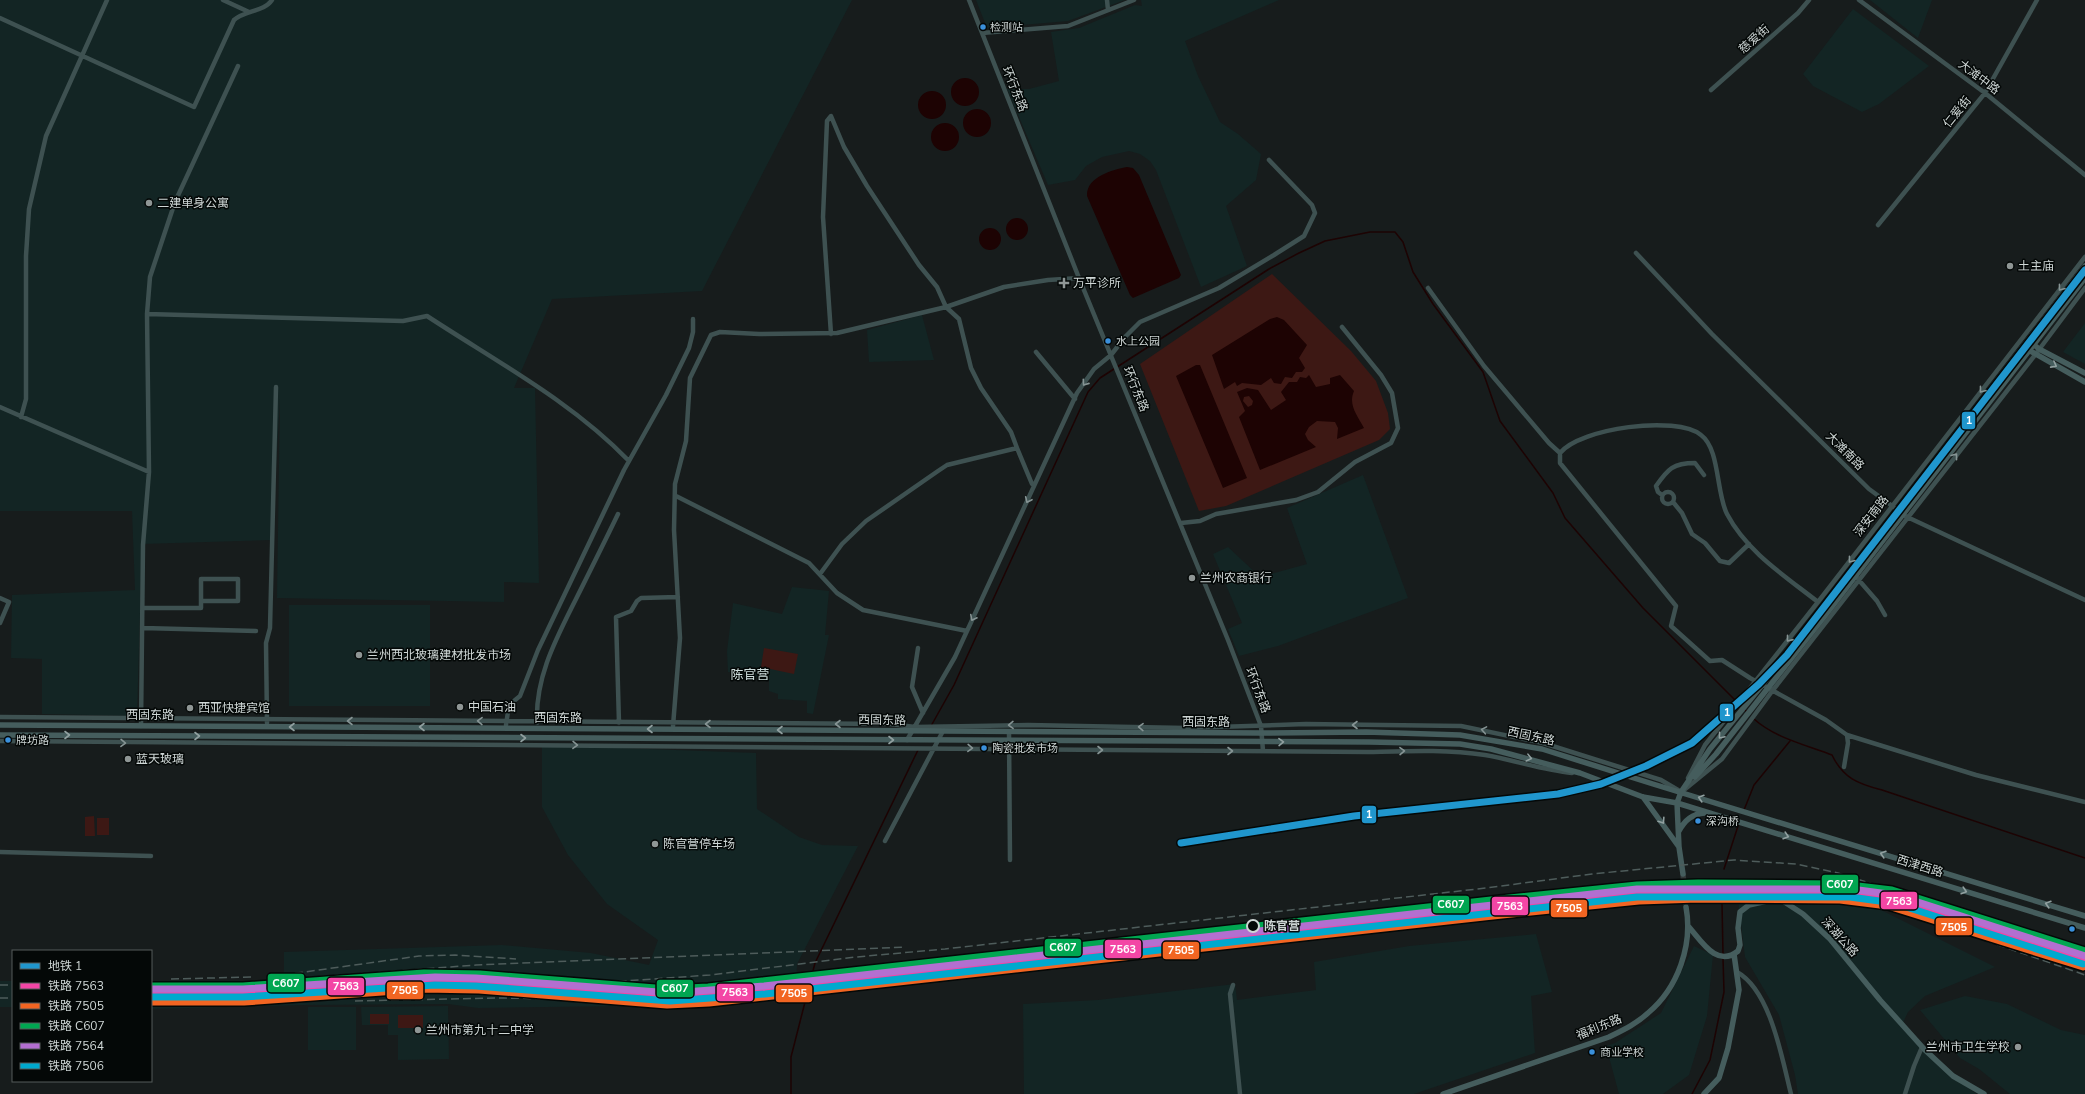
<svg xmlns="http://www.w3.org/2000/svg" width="2085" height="1094" viewBox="0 0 2085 1094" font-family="'Nunito Sans','Noto Sans SC',sans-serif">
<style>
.built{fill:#132524}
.green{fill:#3d1814}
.water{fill:#1d0303;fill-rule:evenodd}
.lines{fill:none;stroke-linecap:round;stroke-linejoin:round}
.stream{stroke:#1d0303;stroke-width:1.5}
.major-tunnel{stroke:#333838;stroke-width:5.5;stroke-dasharray:5.5 3;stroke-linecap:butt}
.minor{stroke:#3e5151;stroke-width:4.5}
.major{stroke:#455d5d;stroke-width:5.5}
.rail{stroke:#4e5c5b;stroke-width:1.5;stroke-dasharray:8 4;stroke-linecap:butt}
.rail-1-casing{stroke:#040807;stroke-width:10}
.rail-2-casing{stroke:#040807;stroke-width:10}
.rail-3-casing{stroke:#040807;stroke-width:10}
.rail-4-casing{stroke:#040807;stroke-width:10}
.rail-5-casing{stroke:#040807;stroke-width:10}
.rail-1{stroke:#f346a5;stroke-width:7}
.rail-2{stroke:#f26522;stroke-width:7}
.rail-3{stroke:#00a651;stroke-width:7}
.rail-4{stroke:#b36fd0;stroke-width:7}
.rail-5{stroke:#00a9ce;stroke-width:7}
.metro-1-casing{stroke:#040807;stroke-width:10}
.metro-1{stroke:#2096cd;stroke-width:7}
.oneway{stroke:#869494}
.oneway2{stroke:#91a0a0}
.bus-dot{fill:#3a90db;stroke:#040807;stroke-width:1.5}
.poi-dot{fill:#8f9695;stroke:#040807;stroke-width:1.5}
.stop-dot{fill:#040807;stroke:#cfd7d6;stroke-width:2}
.labels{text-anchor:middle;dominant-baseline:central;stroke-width:3;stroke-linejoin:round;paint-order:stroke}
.bus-label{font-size:11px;fill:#cfd7d6;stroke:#040807;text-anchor:start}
.street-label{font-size:12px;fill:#cfd7d6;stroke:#040807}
.poi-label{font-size:12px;fill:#cfd7d6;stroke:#040807;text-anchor:start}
.stop-label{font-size:12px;font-weight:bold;fill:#cfd7d6;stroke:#040807;text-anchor:start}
.neighbourhood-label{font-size:13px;fill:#d0dfde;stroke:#040807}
.line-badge{stroke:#040807;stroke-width:1.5}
.badge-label{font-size:11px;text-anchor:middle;font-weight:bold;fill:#fff}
</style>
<rect width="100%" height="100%" fill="#171c1c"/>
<path class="built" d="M0,0H852L702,291L552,299L514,388H535L539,583L504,582V602L277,598L280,399L272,540L142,544L137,716L42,714V659L11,658L12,595L135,590L132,511H0Z
M976,0H1125L1068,21L987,28Z
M1141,0H1279L1185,41L1198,76L1220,122L1238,134L1261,154L1256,180L1226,206L1247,266L1201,287L1156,170L1150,161L1140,154L1129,151L1102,157L1086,166L1075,180L1048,185L1007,89H1029L1059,81L1051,32L1079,28L1135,5L1142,6Z
M1870,0H1932L1918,38Z
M1853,9L1929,66L1879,104L1862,112L1813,86L1803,74Z
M922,315L934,360L869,362L867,330Z
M2085,323V364L2063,352Z
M1363,475L1408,598L1278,646L1239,656L1228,629L1242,623L1213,554L1228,547L1260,577L1307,564L1287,508Z
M792,587L829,591L825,635H829L813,714L807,713V701L778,699V694L769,691V679L728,672L727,651L733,603L782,614Z
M289,605H430V706H289Z
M542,745L756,753L757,809L799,837L822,845L858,846L797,964L796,996L746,1003L707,1005L478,1008L448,1004L305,1005L151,1009V983L284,984V952L502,945L591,953L649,965L658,940L607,904L568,855L542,807Z
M1806,895L1869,904L1995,967L1925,996L1908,1012L1901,1027L1953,1077L1977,1094H1798L1795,1075L1779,1015L1745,957L1738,900Z
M1536,934L1552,992L1531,996L1535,1053L1414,1094H1024L1023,1004L1098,1000L1235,984L1237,1000L1316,990L1314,962L1409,946Z
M1694,946L1713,955L1707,1016L1689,1075L1663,1094H1619L1606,1046L1615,1043L1661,1013Z
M0,981H13V1007H0Z
M1965,996L2007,1004L2061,1030L2085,1035V1094H2010L1979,1069L1960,1058L1920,1010Z
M448,1006L449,1059L398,1060V1035H388V1025H362L361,1007Z
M308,1007H356V1050H308Z"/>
<path class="green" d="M1272,274L1351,351L1376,381L1388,413L1390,429L1379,440L1226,506L1199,511L1140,364Z
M764,648L798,654L794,674L761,667Z
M94,816L95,836H85V817Z
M97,818H109V835H97Z
M370,1014H389V1024H370Z
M398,1015H423V1028H398Z"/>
<path class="water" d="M951 92a14 14 0 1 1 28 0a14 14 0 1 1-28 0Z
M918 105a14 14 0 1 1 28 0a14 14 0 1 1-28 0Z
M963 123a14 14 0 1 1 28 0a14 14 0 1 1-28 0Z
M931 137a14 14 0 1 1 28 0a14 14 0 1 1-28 0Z
M1127,167L1133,168L1139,175L1181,275L1179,278L1133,298L1130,295L1087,196C1086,177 1112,170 1127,167Z
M1006 229a11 11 0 1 1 22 0a11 11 0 1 1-22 0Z
M979 239a11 11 0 1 1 22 0a11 11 0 1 1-22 0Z
M1277,317L1284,320L1307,345L1299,358L1305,368L1302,372H1296L1292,378L1285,377L1281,384L1274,383L1271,378L1261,385L1242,383L1237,386L1235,382L1224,389L1212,355L1270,319Z
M1196,365H1200L1247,478L1223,488L1176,376Z
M1309,375L1316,387L1330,384V378L1340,375L1354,391C1348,405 1357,415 1364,428L1337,439L1338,428L1335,422L1317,421L1309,427L1305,434L1308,440L1316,447L1260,470L1239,417L1245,411L1237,392L1247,388L1258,390L1271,410L1286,400L1281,392L1289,382H1297L1300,377L1306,378ZM1249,396L1253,401L1252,405L1248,407L1243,401L1244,397Z"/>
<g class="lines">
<path class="stream" d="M1754,719C1775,738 1806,745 1832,755C1843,778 1858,784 1882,790L2085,858
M931,726L954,685L1088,392L1100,378L1269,269L1299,253L1325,241L1370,232H1395L1403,242L1413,272L1433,304L1483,372L1500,421L1553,493L1565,518L1643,608L1747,712
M1744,810L1754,785L1790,741
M1724,869L1739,823
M1722,903L1723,954
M791,1094V1057L815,963L918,750
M1692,1094L1710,1060L1724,992L1723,958"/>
<path class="major-tunnel" d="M1683,874L1686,907"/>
<path class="minor" d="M223,0L249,12
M969,0L1079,278L1228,640L1261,726L1263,751
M1107,0L1108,10
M1859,0L1985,93L2085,175
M0,18L194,107L234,20C245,10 264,12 272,0
M982,33L1068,26L1134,0
M1711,90L1798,13L1809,0
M1878,225L1985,93L2037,0
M1636,253L1712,334L1869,489L1895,508
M1428,288L1484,366L1549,443L1560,453
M147,314L403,321L427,316C497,362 571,401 629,461
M1036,352L1075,399
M0,407L149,472
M21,417L26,399V256L29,209L46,136L107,0
M1017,448L1032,484
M1662 498a6 6 0 1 1 12 0a6 6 0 1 1-12 0Z
M1662,495L1658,492L1656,486C1668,469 1673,463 1695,463L1704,475
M676,496L809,563L837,593L863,610L967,631
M1673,502L1682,513L1692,534L1705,543L1720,561L1729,563L1749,544
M1905,516L2085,600
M1181,523L1200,521L1216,514L1296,500L1318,492L1355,462L1391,443L1398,428L1392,393L1381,375L1342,327
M820,574L842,544L866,521L938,471L947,465L1017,448L1011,432L981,388L971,368L959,319L946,307L937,287L919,265L867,186L844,147L831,116L827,121L823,217L831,334
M1857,578L1877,601L1885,615
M0,598L9,602L0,623
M1818,602C1785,576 1747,552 1727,514C1716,493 1720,449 1701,435C1676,415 1580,428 1560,453V463L1676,606L1671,626L1710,661L1722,660L1750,678L1826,720L1847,735L1976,775L2085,802
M143,608H201V579H238V601H201
M143,628L256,631
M918,648L912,687L923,713
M0,717L890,724L915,727L1028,725L1186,728L1306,724L1461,726L1543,743L1661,780L1678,790
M267,723L266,643L270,628L276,387
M537,723C535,677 556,639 576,599C590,571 604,543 618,514
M619,723L616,617L631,611L637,601L641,598L678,597
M506,725L509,705L520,696L538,650L624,470L666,395L689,348L693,332V319
M141,726L143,545L149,472L147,314L150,277L175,202L238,66
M673,726L680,638L674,530L675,484L686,441L690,378L711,335L720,332L759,334L837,333L946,307L1004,287L1048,280L1079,278
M1009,732L1010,860
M907,740L955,657L1077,393L1094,369L1111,355L1125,337L1140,322L1219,288L1274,255L1304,236L1315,213L1312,205L1269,160
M0,741L1368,752C1407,751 1446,749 1485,755C1514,760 1542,770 1572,773
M1844,767L1848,743L1847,735
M1688,778L1705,745L1818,602L2085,257
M1684,790L1722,759L1773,690L2035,355L2085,288
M885,841L943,731
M0,852L151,856
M1737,972C1771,991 1782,1059 1791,1094
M1233,985L1230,994L1240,1094
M1905,1094L1914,1066L1922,1047"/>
<path class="major" d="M2032,343L2039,349L2085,373
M2027,349L2085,382
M0,725L1262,733L1366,732L1460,735L1542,749L1653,784L2085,916
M0,735L1369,742L1460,744L1491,749L1580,773L1643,797L1677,803L2085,928
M1695,777L1716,754L1824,617L2085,278
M1643,797L1679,847
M1679,831C1685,820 1692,814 1705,813
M1683,874L1679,847L1677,803L1681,792L1710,749L1763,684L2085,266
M1689,927C1702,942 1717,968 1738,951L1740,945L1738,928L1740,912L1749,905L1767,901H1783L1803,914L1830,939L1880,1000L1925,1050L1953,1076L1984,1094
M1443,1094L1609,1037C1623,1030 1636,1024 1648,1013C1678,988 1693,945 1686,907
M1704,1094L1719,1078L1728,1048L1739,990L1734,954"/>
<path class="rail" d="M1741,894C1794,894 1847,895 1899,908C1928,916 1956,929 1984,940C2018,952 2051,963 2085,975
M283,975L419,956L455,955L516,959
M171,979L251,977
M667,984L741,985L968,963
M0,985H13
M151,985L224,984L476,965L905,947
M0,998H13
M151,998L303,997L539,987L710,975L856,957L945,949L1486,888L1592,874L1734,860L1796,864L1838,873L2085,952
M355,1001L501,998L706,1001L835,986L919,973"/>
<g class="rail-1-casing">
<path id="rail-1" d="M151,994H243L424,981L479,982L668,997L709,995L1501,907L1638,893L1698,891L1841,892L1890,898L2085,959"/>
</g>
<g class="rail-2-casing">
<path id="rail-2" d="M151,1002H244L424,989L479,990L667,1005L709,1003L1502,915L1639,901L1698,899L1840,900L1888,906L2083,967"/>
</g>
<g class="rail-3-casing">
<path id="rail-3" d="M151,986H243L424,973L480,974L668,989L708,987L1500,899L1637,885L1698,883L1841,884L1892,890L2085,951"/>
</g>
<g class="rail-4-casing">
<path id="rail-4" d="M151,989H243L435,977L476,978L671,993L764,986L1637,889H1851L1896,895L2085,956"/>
</g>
<g class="rail-5-casing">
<path id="rail-5" d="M151,997H243L435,985L476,986L670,1001L765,994L1637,897H1850L1894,903L2083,964"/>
</g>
<use href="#rail-1" class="rail-1"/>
<use href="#rail-2" class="rail-2"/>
<use href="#rail-3" class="rail-3"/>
<use href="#rail-4" class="rail-4"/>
<use href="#rail-5" class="rail-5"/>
<g class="metro-1-casing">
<path id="metro-1" d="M1181,843L1354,816L1558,794L1601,784L1646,766L1692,743L1759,684L1787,655L2085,270"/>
</g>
<use href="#metro-1" class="metro-1"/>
</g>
<defs><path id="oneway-chevron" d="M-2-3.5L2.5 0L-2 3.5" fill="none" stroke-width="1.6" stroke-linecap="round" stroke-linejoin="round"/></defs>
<g class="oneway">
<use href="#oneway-chevron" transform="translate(2061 288) rotate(128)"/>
<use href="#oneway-chevron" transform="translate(1085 383) rotate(125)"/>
<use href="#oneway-chevron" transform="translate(1982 390) rotate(128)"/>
<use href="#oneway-chevron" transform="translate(1955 456) rotate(-52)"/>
<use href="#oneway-chevron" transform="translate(1028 500) rotate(115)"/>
<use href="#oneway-chevron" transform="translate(1851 560) rotate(128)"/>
<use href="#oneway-chevron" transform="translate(973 618) rotate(117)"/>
<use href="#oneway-chevron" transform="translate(1789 639) rotate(129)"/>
<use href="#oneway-chevron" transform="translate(350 721) rotate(180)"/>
<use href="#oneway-chevron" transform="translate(480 721) rotate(-179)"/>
<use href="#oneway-chevron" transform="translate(708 724) rotate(180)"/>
<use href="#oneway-chevron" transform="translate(838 724) rotate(-180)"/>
<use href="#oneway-chevron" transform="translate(1011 725) rotate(179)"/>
<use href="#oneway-chevron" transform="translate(1355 725) rotate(-180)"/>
<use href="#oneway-chevron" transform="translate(1141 727) rotate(-179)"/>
<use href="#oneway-chevron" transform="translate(1484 730) rotate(-170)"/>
<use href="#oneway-chevron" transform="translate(123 743) rotate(1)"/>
<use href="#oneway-chevron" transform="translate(575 745) rotate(1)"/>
<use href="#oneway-chevron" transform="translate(970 748) rotate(2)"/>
<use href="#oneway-chevron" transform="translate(1100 750)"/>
<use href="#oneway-chevron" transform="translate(1230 751)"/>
<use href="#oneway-chevron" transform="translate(1402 751) rotate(-1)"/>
</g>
<g class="oneway2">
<use href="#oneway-chevron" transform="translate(2054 365) rotate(28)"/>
<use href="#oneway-chevron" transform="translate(292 727) rotate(180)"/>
<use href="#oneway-chevron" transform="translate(422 727) rotate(-180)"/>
<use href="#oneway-chevron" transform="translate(650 729) rotate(-180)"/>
<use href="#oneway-chevron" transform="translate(780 730) rotate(-180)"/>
<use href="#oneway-chevron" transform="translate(67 735)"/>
<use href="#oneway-chevron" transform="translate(197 736)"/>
<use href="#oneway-chevron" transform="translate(1721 736) rotate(130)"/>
<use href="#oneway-chevron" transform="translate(523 738)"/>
<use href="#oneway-chevron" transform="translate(891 740)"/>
<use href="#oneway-chevron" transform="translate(1281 742) rotate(-1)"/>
<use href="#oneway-chevron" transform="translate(1529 758) rotate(14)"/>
<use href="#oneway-chevron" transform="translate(1701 798) rotate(-163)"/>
<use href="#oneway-chevron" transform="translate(1662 821) rotate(57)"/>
<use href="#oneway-chevron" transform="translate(1786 836) rotate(17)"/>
<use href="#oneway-chevron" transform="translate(1883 854) rotate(-163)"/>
<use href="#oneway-chevron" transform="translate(1964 891) rotate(17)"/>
<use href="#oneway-chevron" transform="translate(2048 904) rotate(-163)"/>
</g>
<g class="bus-dot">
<circle cx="983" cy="27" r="3.5"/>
<circle cx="1108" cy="341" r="3.5"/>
<circle cx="8" cy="740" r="3.5"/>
<circle cx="984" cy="748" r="3.5"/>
<circle cx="1698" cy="821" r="3.5"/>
<circle cx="2072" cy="929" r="3.5"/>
<circle cx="1592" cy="1052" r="3.5"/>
</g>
<g class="poi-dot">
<circle cx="149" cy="203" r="4"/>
<circle cx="2010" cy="266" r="4"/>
<path d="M1062 277h4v4h4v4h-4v4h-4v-4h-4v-4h4z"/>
<circle cx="1192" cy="578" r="4"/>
<circle cx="359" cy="655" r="4"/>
<circle cx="460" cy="707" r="4"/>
<circle cx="190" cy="708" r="4"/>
<circle cx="128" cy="759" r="4"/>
<circle cx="655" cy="844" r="4"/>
<circle cx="418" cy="1030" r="4"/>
<circle cx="2018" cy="1047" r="4"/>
</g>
<circle class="stop-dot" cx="1253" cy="926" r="6"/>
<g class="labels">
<g class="bus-label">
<text x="990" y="27">检测站</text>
<text x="1116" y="341">水上公园</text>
<text x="16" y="740">牌坊路</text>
<text x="992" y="748">陶瓷批发市场</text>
<text x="1706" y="821">深沟桥</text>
<text x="1600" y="1052">商业学校</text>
</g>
<g class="street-label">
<text transform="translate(1754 39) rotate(-42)">慈爱街</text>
<text transform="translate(1979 77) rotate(37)">大滩中路</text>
<text transform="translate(1015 89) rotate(68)">环行东路</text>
<text transform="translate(1957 112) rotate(-51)">仁爱街</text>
<text transform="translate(1136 389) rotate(68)">环行东路</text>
<text transform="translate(1845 451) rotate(45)">大滩南路</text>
<text transform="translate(1871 516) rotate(-52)">深安南路</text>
<text transform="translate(1258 690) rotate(69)">环行东路</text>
<text x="150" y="715">西固东路</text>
<text x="558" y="718">西固东路</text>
<text transform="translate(882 720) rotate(1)">西固东路</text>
<text x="1206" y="722">西固东路</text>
<text transform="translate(1531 736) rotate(12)">西固东路</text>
<text transform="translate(1920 866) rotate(17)">西津西路</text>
<text transform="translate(1840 937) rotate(48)">深湖公路</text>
<text transform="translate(1599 1027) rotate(-22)">福利东路</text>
</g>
<g class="poi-label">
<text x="157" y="203">二建单身公寓</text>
<text x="2018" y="266">土主庙</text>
<text x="1073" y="283">万平诊所</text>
<text x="1200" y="578">兰州农商银行</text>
<text x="367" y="655">兰州西北玻璃建材批发市场</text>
<text x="468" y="707">中国石油</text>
<text x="198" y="708">西亚快捷宾馆</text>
<text x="136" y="759">蓝天玻璃</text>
<text x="663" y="844">陈官营停车场</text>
<text x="426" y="1030">兰州市第九十二中学</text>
<text x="2010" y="1047" text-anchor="end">兰州市卫生学校</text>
</g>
<g class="stop-label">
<text x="1264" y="926">陈官营</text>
</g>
<g class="neighbourhood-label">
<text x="750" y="675">陈官营</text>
</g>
</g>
<g class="line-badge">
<rect x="1961" y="411" width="15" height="19" rx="4" fill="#2096cd"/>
<rect x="1719" y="703" width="15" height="19" rx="4" fill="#2096cd"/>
<rect x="1361" y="805" width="16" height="19" rx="4" fill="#2096cd"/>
<rect x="1821" y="874" width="38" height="20" rx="4" fill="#00a651"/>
<rect x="1880" y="891" width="38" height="19" rx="4" fill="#f346a5"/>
<rect x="1432" y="895" width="38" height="19" rx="4" fill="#00a651"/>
<rect x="1491" y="896" width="38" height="20" rx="4" fill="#f346a5"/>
<rect x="1550" y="899" width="38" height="19" rx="4" fill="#f26522"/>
<rect x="1935" y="917" width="38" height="19" rx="4" fill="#f26522"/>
<rect x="1044" y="938" width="38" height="19" rx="4" fill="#00a651"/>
<rect x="1104" y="939" width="38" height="20" rx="4" fill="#f346a5"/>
<rect x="1162" y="941" width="38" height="19" rx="4" fill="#f26522"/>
<rect x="267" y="973" width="38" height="20" rx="4" fill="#00a651"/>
<rect x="327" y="977" width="38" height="19" rx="4" fill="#f346a5"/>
<rect x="656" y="979" width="38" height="19" rx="4" fill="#00a651"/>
<rect x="386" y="981" width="38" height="19" rx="4" fill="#f26522"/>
<rect x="716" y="983" width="38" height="19" rx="4" fill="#f346a5"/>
<rect x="775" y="984" width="38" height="19" rx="4" fill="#f26522"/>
</g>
<g class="badge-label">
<text x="1969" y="424">1</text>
<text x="1727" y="716">1</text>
<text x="1369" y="818">1</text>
<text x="1840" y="888">C607</text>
<text x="1899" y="905">7563</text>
<text x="1451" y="908">C607</text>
<text x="1510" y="910">7563</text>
<text x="1569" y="912">7505</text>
<text x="1954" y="931">7505</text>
<text x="1063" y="951">C607</text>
<text x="1123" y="953">7563</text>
<text x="1181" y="954">7505</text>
<text x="286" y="987">C607</text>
<text x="346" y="990">7563</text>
<text x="675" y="992">C607</text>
<text x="405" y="994">7505</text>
<text x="735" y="996">7563</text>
<text x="794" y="997">7505</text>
</g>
<rect x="12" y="950" width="140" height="132" fill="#040807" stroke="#555b5a"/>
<rect x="20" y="963" width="20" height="6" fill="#2096cd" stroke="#555b5a"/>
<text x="48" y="970" font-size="12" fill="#cfd7d6">地铁 1</text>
<rect x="20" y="983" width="20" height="6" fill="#f346a5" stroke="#555b5a"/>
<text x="48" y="990" font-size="12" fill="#cfd7d6">铁路 7563</text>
<rect x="20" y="1003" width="20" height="6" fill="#f26522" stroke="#555b5a"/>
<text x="48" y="1010" font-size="12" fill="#cfd7d6">铁路 7505</text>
<rect x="20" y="1023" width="20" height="6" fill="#00a651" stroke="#555b5a"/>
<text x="48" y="1030" font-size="12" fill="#cfd7d6">铁路 C607</text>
<rect x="20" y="1043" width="20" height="6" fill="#b36fd0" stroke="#555b5a"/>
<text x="48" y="1050" font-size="12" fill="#cfd7d6">铁路 7564</text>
<rect x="20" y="1063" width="20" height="6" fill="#00a9ce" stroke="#555b5a"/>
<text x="48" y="1070" font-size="12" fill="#cfd7d6">铁路 7506</text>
</svg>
